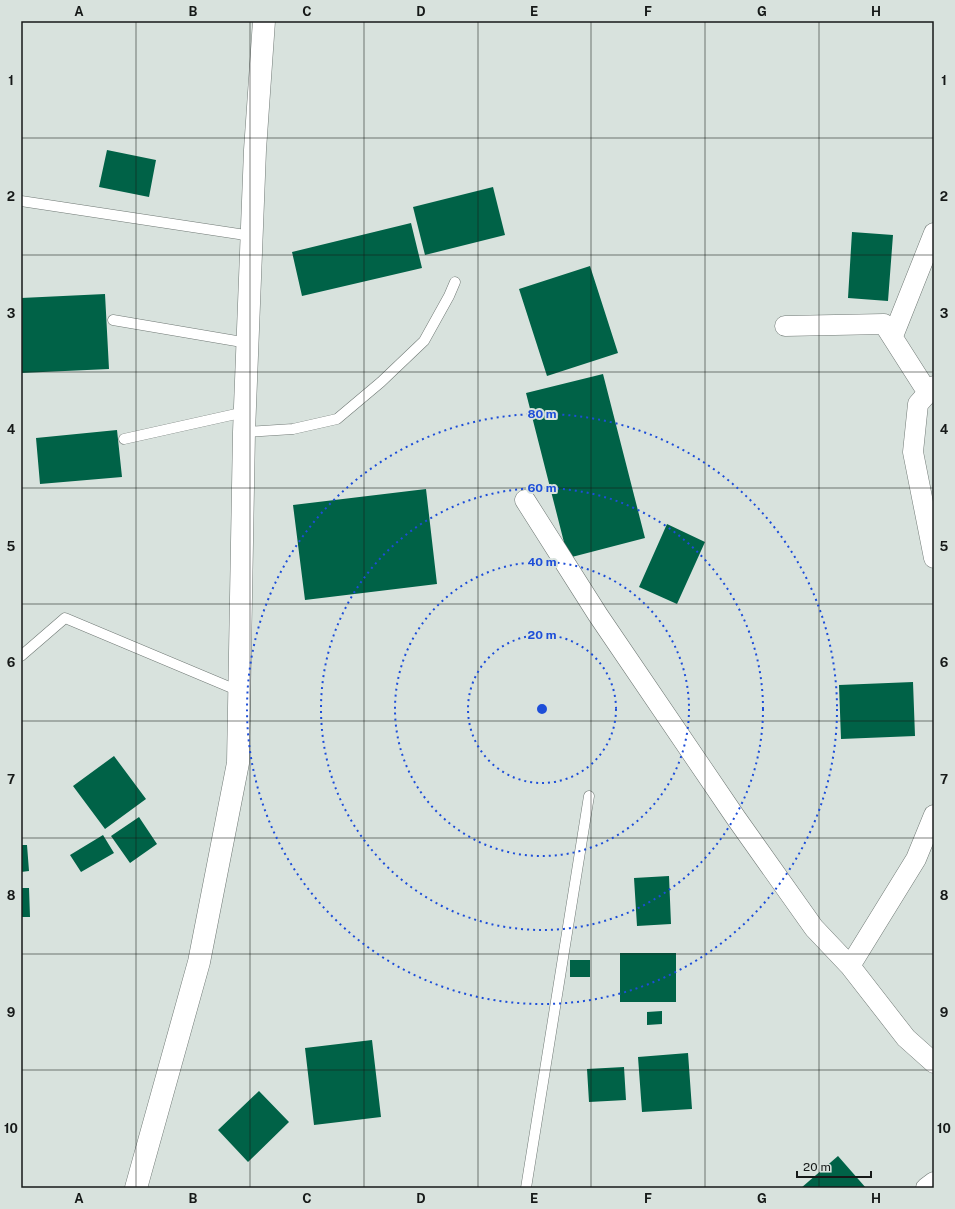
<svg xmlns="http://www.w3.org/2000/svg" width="955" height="1209" viewBox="0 0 955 1209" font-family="'Public Sans',sans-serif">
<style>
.building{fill:#006247}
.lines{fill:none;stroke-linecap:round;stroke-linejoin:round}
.service-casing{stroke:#707975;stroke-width:11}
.minor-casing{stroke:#707975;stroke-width:21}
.secondary-casing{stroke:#707975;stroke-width:23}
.service{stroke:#fff;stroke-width:10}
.minor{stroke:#fff;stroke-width:20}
.secondary{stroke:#fff;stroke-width:22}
.grid{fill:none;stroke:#161918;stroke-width:1;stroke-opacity:0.55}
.ring{fill:none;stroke:#1d4ed8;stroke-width:2;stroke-dasharray:2 4}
.centre{fill:#1d4ed8;stroke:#d8e2dd;stroke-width:2}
.ring-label{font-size:12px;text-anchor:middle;font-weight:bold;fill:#1d4ed8;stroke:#d8e2dd;stroke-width:4;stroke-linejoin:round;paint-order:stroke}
.neatline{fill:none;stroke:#161918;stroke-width:1.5}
.grid-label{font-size:13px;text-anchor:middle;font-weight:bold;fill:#161918}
</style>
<rect width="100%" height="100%" fill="#d8e2dd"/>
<path class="building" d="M107,150L156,160L149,197L99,187Z
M493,187L505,235L425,255L413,207Z
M411,223L422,268L302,296L292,252Z
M852,232L893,235L888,301L848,298Z
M590,266L618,353L547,376L519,289Z
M105,294L109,369L21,373V298Z
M603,374L645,538L568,558L526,393Z
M117,430L122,477L40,484L36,438Z
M426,489L437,584L305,600L293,505Z
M667,524L705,542L677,604L639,587Z
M913,682L915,736L841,739L839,685Z
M114,756L146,799L105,829L73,786Z
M139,817L157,844L130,863L111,836Z
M103,835L114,853L81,872L70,855Z
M21,845H27L29,871L21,872Z
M669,876L671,924L637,926L634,878Z
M21,888H29L30,917H21Z
M620,953H676V1002H620Z
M570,960H590V977H570Z
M662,1011V1024L647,1025V1012Z
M372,1040L381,1117L314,1125L305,1048Z
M688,1053L692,1109L642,1112L638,1057Z
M624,1067L626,1100L589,1102L587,1069Z
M259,1091L289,1122L248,1162L218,1130Z
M838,1156L866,1188H801Z"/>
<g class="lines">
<g class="service-casing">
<path id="service" d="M21,201L252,236
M113,320L248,343
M244,432L293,429L337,419L381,382L424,341L449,296L455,282
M124,439L245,412
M21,656L65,618L239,691
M526,1188L589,796"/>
</g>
<g class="minor-casing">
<path id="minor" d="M785,326L884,324L928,393
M893,336L934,233
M934,386L918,404L913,452L934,558
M525,500L598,615L736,818L814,928L850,966L906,1038L934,1063
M850,966L916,859L934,815
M926,1188L934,1182"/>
</g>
<g class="secondary-casing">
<path id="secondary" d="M136,1188L199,962L238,763L244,432L255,150L264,21"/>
</g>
<use href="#service" class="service"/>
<use href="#minor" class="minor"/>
<use href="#secondary" class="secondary"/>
</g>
<path class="grid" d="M136,21V1188M250,21V1188M364,21V1188M478,21V1188M591,21V1188M705,21V1188M819,21V1188M21,138H934M21,255H934M21,372H934M21,488H934M21,604H934M21,721H934M21,838H934M21,954H934M21,1070H934"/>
<g class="ring">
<circle cx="542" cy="709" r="74"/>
<circle cx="542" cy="709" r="147"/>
<circle cx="542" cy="709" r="221"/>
<circle cx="542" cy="709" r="295"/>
</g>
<circle cx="542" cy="709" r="6" class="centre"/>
<g class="ring-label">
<text x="542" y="418">80 m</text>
<text x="542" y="492">60 m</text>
<text x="542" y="566">40 m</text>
<text x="542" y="639">20 m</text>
</g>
<rect width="955" height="1209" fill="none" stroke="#d8e2dd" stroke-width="44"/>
<path d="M797 1171v6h74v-6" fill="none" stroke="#161918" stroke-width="2"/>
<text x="803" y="1171" font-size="12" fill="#161918" stroke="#d8e2dd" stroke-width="3" paint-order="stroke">20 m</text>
<rect x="22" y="22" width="911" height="1165" class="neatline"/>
<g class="grid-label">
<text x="79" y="16">A</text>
<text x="193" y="16">B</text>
<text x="307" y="16">C</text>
<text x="421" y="16">D</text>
<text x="534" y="16">E</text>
<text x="648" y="16">F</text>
<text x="762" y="16">G</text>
<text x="876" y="16">H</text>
<text x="11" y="85">1</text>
<text x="944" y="85">1</text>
<text x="11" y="201">2</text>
<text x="944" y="201">2</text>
<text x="11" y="318">3</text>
<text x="944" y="318">3</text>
<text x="11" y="434">4</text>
<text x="944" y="434">4</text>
<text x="11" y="551">5</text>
<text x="944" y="551">5</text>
<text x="11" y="667">6</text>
<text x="944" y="667">6</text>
<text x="11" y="784">7</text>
<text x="944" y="784">7</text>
<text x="11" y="900">8</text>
<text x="944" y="900">8</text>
<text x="11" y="1017">9</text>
<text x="944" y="1017">9</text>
<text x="11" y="1133">10</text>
<text x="944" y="1133">10</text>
<text x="79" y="1203">A</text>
<text x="193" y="1203">B</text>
<text x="307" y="1203">C</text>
<text x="421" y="1203">D</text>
<text x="534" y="1203">E</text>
<text x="648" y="1203">F</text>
<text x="762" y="1203">G</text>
<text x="876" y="1203">H</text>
</g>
</svg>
